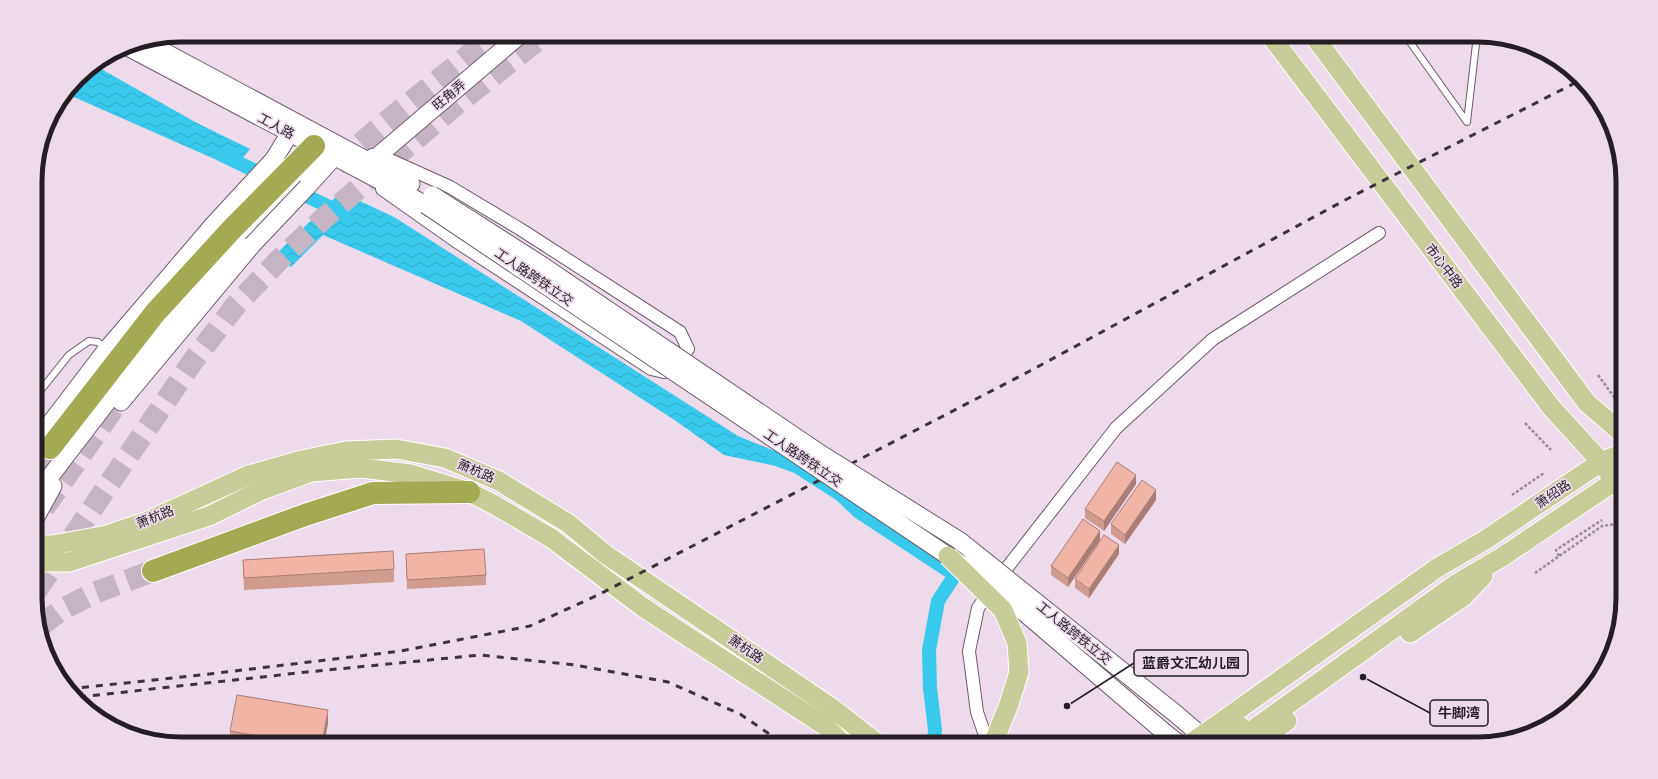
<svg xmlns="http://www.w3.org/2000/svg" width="1658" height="779" viewBox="0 0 1658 779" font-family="Karla,'Noto Sans SC',sans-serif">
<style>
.water{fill:url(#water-waves)}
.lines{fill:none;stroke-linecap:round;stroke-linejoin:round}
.canal{stroke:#39c9ec;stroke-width:14}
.highway-tunnel{stroke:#c5b4c3;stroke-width:22;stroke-dasharray:22 11;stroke-linecap:butt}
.lane-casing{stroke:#6d5d6c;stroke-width:8}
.street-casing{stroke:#6d5d6c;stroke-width:14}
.secondary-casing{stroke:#6d5d6c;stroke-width:19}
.primary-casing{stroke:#fff;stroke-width:21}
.highway-casing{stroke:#fff;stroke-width:24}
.path{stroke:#988b97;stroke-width:2.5;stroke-dasharray:3 2;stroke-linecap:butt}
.lane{stroke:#fff;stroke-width:6}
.street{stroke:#fff;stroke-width:12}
.secondary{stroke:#fff;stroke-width:17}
.primary{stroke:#c8cc98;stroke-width:19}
.highway{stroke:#a4aa54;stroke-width:22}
.rail{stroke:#3b343b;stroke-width:3;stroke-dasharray:7 7;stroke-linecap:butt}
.secondary-bridge-casing{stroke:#6d5d6c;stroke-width:19;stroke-linecap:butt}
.primary-bridge-casing{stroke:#fff;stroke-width:21;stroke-linecap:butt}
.secondary-bridge{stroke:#fff;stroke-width:17}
.primary-bridge{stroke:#c8cc98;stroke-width:19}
.wall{fill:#d19b90}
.shaded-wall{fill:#aa7e76}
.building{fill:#f3b4a8;stroke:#aa7e76}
.labels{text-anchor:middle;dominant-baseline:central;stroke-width:3.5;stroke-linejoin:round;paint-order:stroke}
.street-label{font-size:13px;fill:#241e24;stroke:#eddaeb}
.rim{fill:none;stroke:#241e24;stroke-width:5}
.leader{fill:none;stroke:#241e24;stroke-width:1.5}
.callout-dot{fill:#241e24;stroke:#eddaeb;stroke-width:1.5}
.callout{fill:#eddaeb;stroke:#241e24;stroke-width:1.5}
.callout-label{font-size:14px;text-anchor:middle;font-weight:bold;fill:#241e24}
</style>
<defs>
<pattern id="water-waves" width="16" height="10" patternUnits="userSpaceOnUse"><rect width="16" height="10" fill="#39c9ec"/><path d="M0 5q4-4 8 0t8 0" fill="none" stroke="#32acca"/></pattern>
</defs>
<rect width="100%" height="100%" fill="#eddaeb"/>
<path class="water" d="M94,65L197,123L250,149L235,168L67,94L85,71Z
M341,192L394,217L738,436L794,459L790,469L724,455L673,419L521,321L323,235L291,267L274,256Z"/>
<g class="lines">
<path class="canal" d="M222,155L270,178
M292,189L344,214
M774,458L798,467L840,494L859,512L955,575L938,601L929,650L930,688L935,730L934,744"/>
<path class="highway-tunnel" d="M336,165L381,126L494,35
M36,469L50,448
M44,508L132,382
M36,591L193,361L236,305L279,260L324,218L452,108L544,35
M40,626L61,610L94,593L153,571"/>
<g class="lane-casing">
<path id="lane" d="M1405,35L1467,122L1477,35
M36,396L69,355L89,341L98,342L105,348"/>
</g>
<g class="street-casing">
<path id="street" d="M372,155H379L450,187L520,229L680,332L688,349L680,361L664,372L651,369L457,242L382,189
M988,744L977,712L969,651L978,608L999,578L1116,428L1213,339L1379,233"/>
</g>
<g class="secondary-casing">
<path id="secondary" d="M146,42L411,184
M126,46L426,205
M379,155L520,35
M307,187L334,157
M121,402L252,245
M36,442L107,349L214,224L274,159L290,133
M36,495L182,304L241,237L324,151
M36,517L53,486
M1176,714L1211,744
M1164,732L1179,744"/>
</g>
<g class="primary-casing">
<path id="primary" d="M1270,35L1551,407L1601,462L1623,493
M1313,35L1587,403L1623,434
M36,545H52L107,535L148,521L249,475L302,460L346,451L396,449L445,458L499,481L569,524L605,554L832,708L878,744
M36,562H69L209,516L262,490L311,472L361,468L411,474L469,492L493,504L551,538L644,608L825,726L843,744
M1410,633L1463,597L1483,576
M1190,744L1437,568L1485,540L1601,462L1623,453
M1216,744L1240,726
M1233,744L1456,584L1502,557L1615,481L1623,479
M1256,744L1287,721"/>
</g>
<g class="highway-casing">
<path id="highway" d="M50,448L155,313L232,229L314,146
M153,571L305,515L373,493L469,492"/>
</g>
<path class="path" d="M1598,375L1622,408
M1525,423L1551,450
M1512,495L1544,473
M1559,556L1556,550L1602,520
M1535,573L1602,526L1623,523"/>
<use href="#lane" class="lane"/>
<use href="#street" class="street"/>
<use href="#secondary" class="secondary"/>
<use href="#primary" class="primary"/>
<use href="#highway" class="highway"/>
<path class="rail" d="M68,689L201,675L401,651L530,626L598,595L1028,372L1347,199L1579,81
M79,697L307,672L480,655L575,665L668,682L740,714L784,744"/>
<g class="secondary-bridge-casing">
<path id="secondary-bridge" d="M432,195L543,266L821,454L960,541L1176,714
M426,205L948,556L984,578L1164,732
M252,245L307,187"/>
</g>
<g class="primary-bridge-casing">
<path id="primary-bridge" d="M948,556L1003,610L1017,643L1019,672L1009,704L993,744"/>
</g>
<use href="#secondary-bridge" class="secondary-bridge"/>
<use href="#primary-bridge" class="primary-bridge"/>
</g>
<path class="wall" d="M1136,484L1104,531L1085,518V509Z
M1156,500L1125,544L1111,534V524Z
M1100,540L1068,587L1051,575V566Z
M406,554L486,575V585L407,589Z
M1119,554L1089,598L1075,588V579Z
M243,560L394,569V582L244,590Z
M328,723L324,744H230V731Z"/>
<path class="shaded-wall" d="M1136,475V484L1104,531V521Z
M1156,490V500L1125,544V535Z
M1100,531V540L1068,587V578Z
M1119,545V554L1089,598V589Z
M328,710V723L324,744H322Z"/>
<path class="building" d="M1117,462L1136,475L1104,521L1085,509Z
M1142,480L1156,490L1125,535L1111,524Z
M1083,519L1100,531L1068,578L1051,566Z
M1104,535L1119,545L1089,589L1075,579Z
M484,549L486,575L407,580L406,554Z
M393,551L394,569L244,578L243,560Z
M237,695L328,710L322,744H303L230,731Z"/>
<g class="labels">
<g class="street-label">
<text transform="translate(449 95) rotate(-40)">旺角弄</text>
<text transform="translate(276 126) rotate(28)">工人路</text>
<text transform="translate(1444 266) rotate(53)">市心中路</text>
<text transform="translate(534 277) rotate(34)">工人路跨铁立交</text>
<text transform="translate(803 458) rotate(34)">工人路跨铁立交</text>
<text transform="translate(476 471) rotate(23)">萧杭路</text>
<text transform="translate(1553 494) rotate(-34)">萧绍路</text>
<text transform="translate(155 517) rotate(-22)">萧杭路</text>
<text transform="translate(1074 633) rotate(39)">工人路跨铁立交</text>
<text transform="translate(746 649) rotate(34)">萧杭路</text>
</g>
</g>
<path d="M0 0H1658V779H0ZM181 42H1477A139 139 0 0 1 1616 181V598A139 139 0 0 1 1477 737H181A139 139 0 0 1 42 598V181A139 139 0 0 1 181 42Z" fill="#eddaeb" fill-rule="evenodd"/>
<path class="rim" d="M181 42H1477A139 139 0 0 1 1616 181V598A139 139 0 0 1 1477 737H181A139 139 0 0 1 42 598V181A139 139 0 0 1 181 42Z"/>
<path class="leader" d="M1067 706L1134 663M1363 677L1430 713"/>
<g class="callout-dot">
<circle cx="1067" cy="706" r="4"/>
<circle cx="1363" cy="677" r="4"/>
</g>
<g class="callout">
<rect x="1134" y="650" width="114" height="26" rx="4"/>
<rect x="1430" y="700" width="58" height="26" rx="4"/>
</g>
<g class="callout-label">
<text x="1191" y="668">蓝爵文汇幼儿园</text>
<text x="1459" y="718">牛脚湾</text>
</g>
</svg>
